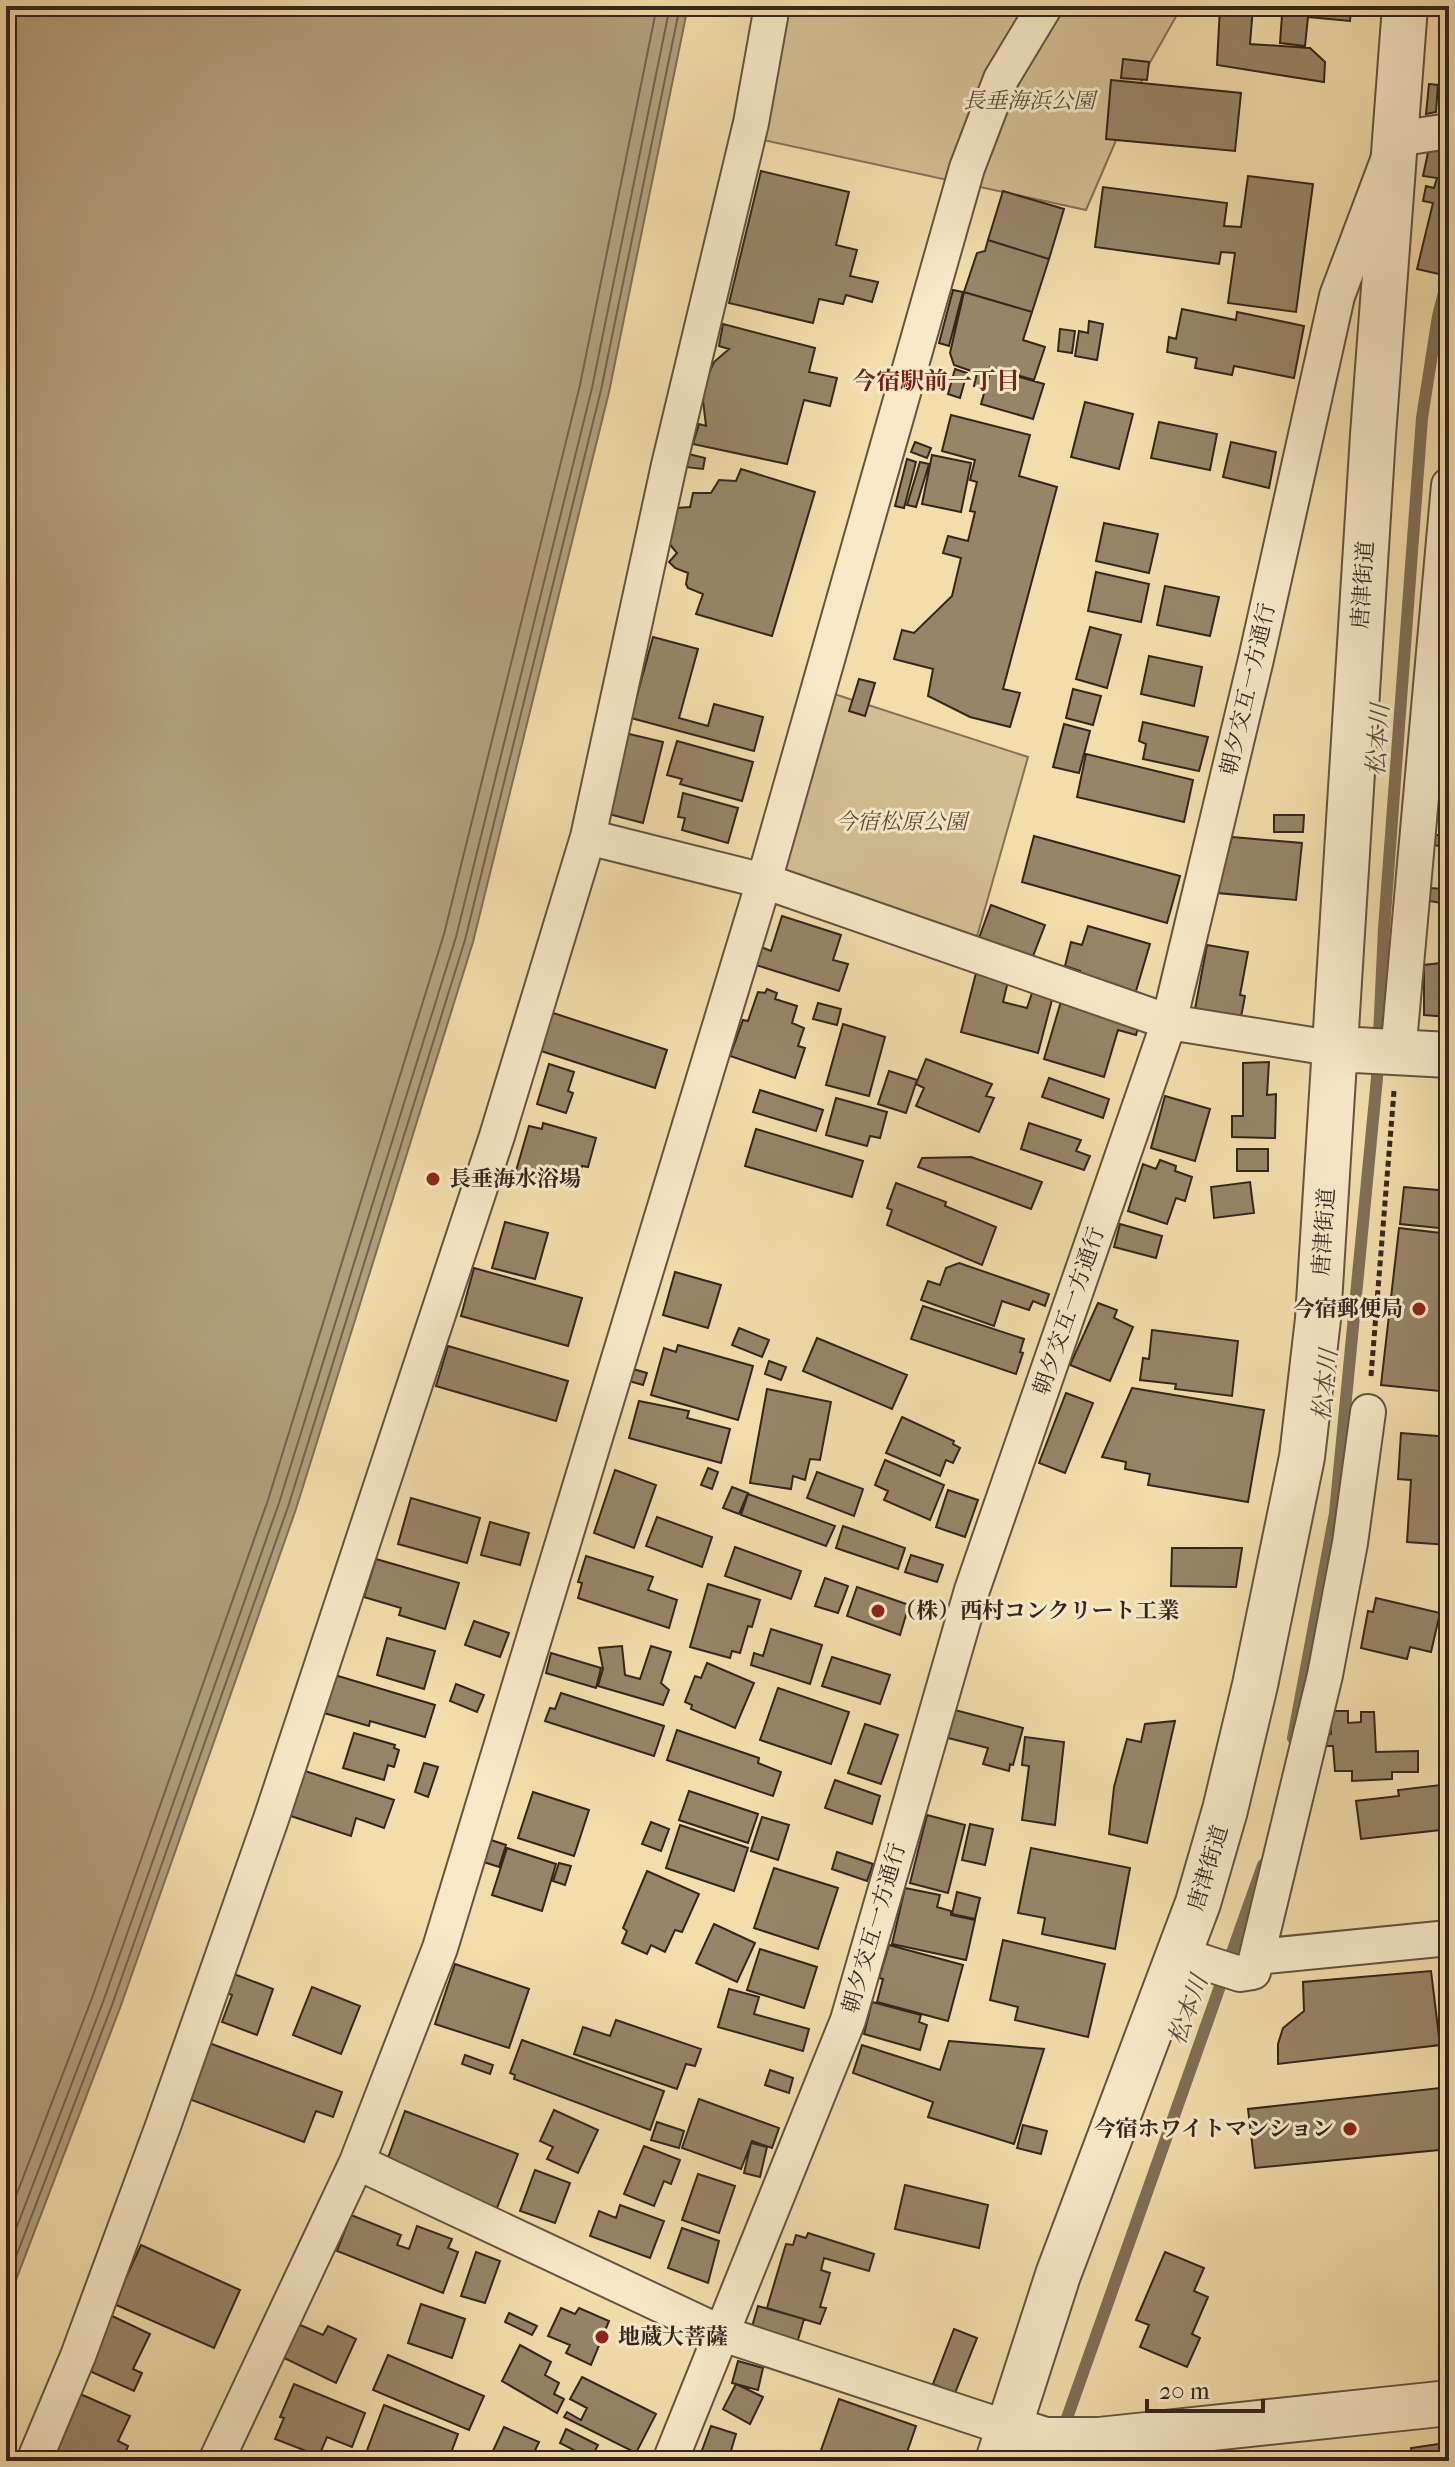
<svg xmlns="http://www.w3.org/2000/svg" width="1455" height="2467" viewBox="0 0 1455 2467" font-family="'IM FELL French Canon','Noto Serif JP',serif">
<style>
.green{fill:#d3be93;stroke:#847258;stroke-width:2}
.water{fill:#b29f7b;stroke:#806f55;stroke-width:2}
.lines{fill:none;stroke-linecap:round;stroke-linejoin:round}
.shore{stroke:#73624c;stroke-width:2}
.stream{stroke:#806f55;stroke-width:12}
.building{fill:#978567;stroke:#34261d;stroke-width:2}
.minor-casing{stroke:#645440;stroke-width:38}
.tertiary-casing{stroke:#645440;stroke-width:48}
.path{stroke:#34261d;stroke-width:5;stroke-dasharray:6 4;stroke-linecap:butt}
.minor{stroke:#f7e9c8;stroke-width:34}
.tertiary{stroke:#f7e9c8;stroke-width:44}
.poi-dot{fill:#8f2418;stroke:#f7e9c8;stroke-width:3}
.labels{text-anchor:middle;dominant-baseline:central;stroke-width:6;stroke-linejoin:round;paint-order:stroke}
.park-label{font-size:22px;font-style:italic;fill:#5c4c3a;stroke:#f7e9c8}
.street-label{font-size:22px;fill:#34261d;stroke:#f7e9c8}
.poi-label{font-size:22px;font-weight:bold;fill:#34261d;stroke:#f7e9c8;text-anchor:start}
.neighbourhood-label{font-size:24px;font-weight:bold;fill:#7a1f14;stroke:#f7e9c8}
.water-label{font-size:24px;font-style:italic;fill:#5a4a39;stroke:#f7e9c8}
</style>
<rect width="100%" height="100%" fill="#f3ddab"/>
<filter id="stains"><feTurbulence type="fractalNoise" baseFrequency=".0025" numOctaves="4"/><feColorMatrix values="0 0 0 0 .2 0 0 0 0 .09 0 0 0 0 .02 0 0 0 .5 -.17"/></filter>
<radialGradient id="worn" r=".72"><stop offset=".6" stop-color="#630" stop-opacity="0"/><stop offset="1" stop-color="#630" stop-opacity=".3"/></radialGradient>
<path class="green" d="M787,6H1182L1148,66L1086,210L763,140Z
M819,689L1028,757L972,954L764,881Z"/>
<path class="water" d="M6,6H688L609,392L473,942L296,1509L120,2008L6,2306Z"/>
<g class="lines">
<path class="shore" d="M6,2222L92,1998L268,1500L444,934L580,385L657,6
M6,2255L103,2002L279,1503L456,937L592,388L670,6
M6,2283L112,2005L288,1507L465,940L601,390L680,6"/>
<path class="stream" d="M1293,1738L1335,1513L1377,1078L1384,928L1422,418L1438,316L1449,273
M1062,2432L1263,1865"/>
</g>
<path class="building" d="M1220,6H1253L1250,44L1310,48L1325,62L1324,82L1217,65Z
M1261,6H1351L1350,21L1308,17L1305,46L1280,43L1282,15L1261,12Z
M1123,59L1149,62L1147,80L1121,78Z
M1111,80L1241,93L1235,151L1106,139Z
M1429,84L1438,85L1436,112L1426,114Z
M1447,143L1449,144V230L1439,274L1417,269L1433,203L1423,201L1426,186L1434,188L1437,178L1423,176L1429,148L1445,152Z
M761,171L849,192L836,245L857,250L850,276L878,282L872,302L846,295L843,304L819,299L813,323L729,303Z
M1248,176L1313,184L1296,312L1228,303L1235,253L1221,252L1219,264L1095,247L1103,187L1227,203L1224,226L1241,227Z
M1003,191L1064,209L1049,259L988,240Z
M988,240L1049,259L1032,312L964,292L977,253L985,251Z
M953,290L963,292L949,346L939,343Z
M964,292L1032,312L1023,340L1045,347L1034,380L990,367L984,388L974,386L977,373L954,365L950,353Z
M1182,309L1236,320L1237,312L1304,326L1294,378L1234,366L1232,375L1195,368L1197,358L1167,352L1169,337L1176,339Z
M1089,321L1103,324L1097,360L1075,356L1079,331L1088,333Z
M723,324L815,348L809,372L837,378L830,406L804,400L787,464L693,444L699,424L706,426L703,400L705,382L714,362L729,349L719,346Z
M1060,329L1075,331L1072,353L1058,351Z
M955,369L967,373L960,398L948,394Z
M991,369L1044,384L1033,419L981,404Z
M1085,402L1133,414L1119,469L1071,457Z
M951,415L1030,435L1019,476L1057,487L1003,689L1020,693L1010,727L970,717L928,696L933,669L894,659L902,630L914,633L952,596L961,558L943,553L948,536L968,541L975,512L970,511L977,482L970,480L975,460L942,451Z
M1159,422L1217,434L1210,470L1151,458Z
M915,442L931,448L927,458L911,452Z
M1231,442L1276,452L1269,488L1223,477Z
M680,452L705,458L703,469L677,466Z
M932,455L971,463L961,512L922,504Z
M907,459L916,462L904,508L895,506Z
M920,462L929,464L916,507L907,505Z
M741,469L815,492L772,636L696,614L703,594L688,588L686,584L688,573L675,568L669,562L677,553L667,541L677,508L690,507L693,493H711L719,480L736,481Z
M1104,523L1158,534L1149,573L1096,561Z
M1096,572L1149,584L1141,622L1088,611Z
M1165,586L1219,597L1210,636L1157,625Z
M1090,627L1121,635L1107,688L1076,679Z
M653,637L698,649L679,718L708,726L714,704L763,717L754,751L631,718Z
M1149,656L1202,667L1194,706L1141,694Z
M859,679L875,683L865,716L849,711Z
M1073,689L1101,696L1093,725L1066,718Z
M1449,708V760L1441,759L1443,710Z
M1143,722L1208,737L1199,771L1143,759L1146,744L1139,741Z
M1064,724L1090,731L1079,773L1053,767Z
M625,733L663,742L643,823L605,813Z
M677,741L753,762L742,801L680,784L682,779L667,775Z
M1086,754L1193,780L1184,822L1077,797Z
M683,793L738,808L728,843L682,830L685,818L678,817Z
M1274,815H1304L1303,832H1274Z
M1433,835H1449V847L1432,845Z
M1034,836L1180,876L1167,923L1022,882Z
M1232,837L1302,843L1296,900L1217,893Z
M1444,882L1449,883V1017L1424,1015V965L1440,963L1442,903L1429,901L1431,888L1444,889Z
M991,905L1045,925L1028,969L975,949Z
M782,916L841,935L833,960L848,964L839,991L756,965L761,947L771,951Z
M1088,926L1150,944L1133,1001L1076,984L1080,971L1065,966L1071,942L1082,945Z
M1207,945L1248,952L1240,995L1245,996L1241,1017L1195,1009Z
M977,969L1009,977L1003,1002L1027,1008L1033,990L1053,996L1038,1053L961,1032Z
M767,989L777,993L775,999L797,1006L792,1023L804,1028L798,1046L805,1048L795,1078L730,1056L743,1020L748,1021L758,992L765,993Z
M1062,998L1140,1021L1136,1035L1118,1030L1104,1077L1044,1059Z
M818,1003L841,1009L837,1025L813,1019Z
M547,1011L667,1050L655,1088L535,1049Z
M843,1024L885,1037L869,1096L826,1085Z
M926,1059L992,1084L986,1096L994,1098L979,1132L916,1106L924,1088L916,1084Z
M1269,1062L1267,1095L1276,1094L1275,1138L1232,1137V1116H1243V1063Z
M549,1064L574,1072L568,1091L573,1093L566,1113L537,1104Z
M889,1071L917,1080L906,1113L878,1104Z
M1049,1078L1109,1099L1103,1118L1042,1097Z
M760,1090L823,1110L816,1131L753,1112Z
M1165,1096L1210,1109L1195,1161L1151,1148Z
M836,1098L887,1112L880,1138L870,1136L867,1146L826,1135Z
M543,1123L596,1138L588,1167L582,1166L575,1187L516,1171L529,1126L542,1129Z
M1029,1123L1081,1140L1076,1151L1090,1156L1084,1170L1021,1149Z
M756,1129L863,1161L852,1197L745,1166Z
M1237,1149H1268V1171H1237Z
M971,1157L1042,1182L1031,1209L918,1167L922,1158Z
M1160,1160L1176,1166L1175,1171L1192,1177L1185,1201L1176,1198L1167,1224L1128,1211L1143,1164L1156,1169Z
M1250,1182L1254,1213L1214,1218L1211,1187Z
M896,1183L946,1202L945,1206L996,1227L982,1265L887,1225L892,1210L887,1208Z
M1404,1187L1449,1191V1229L1400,1224Z
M505,1222L548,1233L535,1279L492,1268Z
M1120,1224L1162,1236L1156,1258L1114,1247Z
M1399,1228L1449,1234V1392L1381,1385Z
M959,1263L1049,1294L1045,1306L1033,1301L1029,1310L1002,1301L994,1326L921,1300L928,1281L940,1285L946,1268Z
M474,1268L582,1298L568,1346L461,1316Z
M675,1272L721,1285L708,1328L663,1315Z
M1098,1303L1117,1310L1114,1318L1133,1327L1110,1381L1070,1365Z
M923,1306L1024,1339L1020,1352L1023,1353L1016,1374L911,1339Z
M739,1328L769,1340L762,1357L732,1345Z
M1152,1330L1238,1341L1232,1396L1175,1389L1176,1384L1140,1380L1143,1358L1149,1359Z
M817,1338L907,1375L892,1409L803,1371Z
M678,1345L753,1366L738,1420L651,1395L664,1348L676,1352Z
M448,1346L568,1381L556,1421L436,1386Z
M769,1361L786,1367L781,1380L765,1374Z
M633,1369L647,1373L643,1385L629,1381Z
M1132,1388L1264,1410L1248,1502L1148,1485L1150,1474L1125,1469L1126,1462L1102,1457Z
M767,1389L831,1402L820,1460L810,1459L805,1480L793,1476L791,1489L750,1483Z
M1066,1393L1093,1403L1065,1473L1039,1463Z
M639,1401L689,1411L687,1418L730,1429L721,1463L629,1438Z
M902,1417L954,1441L953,1444L960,1448L953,1463L946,1460L940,1476L886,1453Z
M1401,1433L1449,1437V1476L1446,1475L1444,1488L1449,1489V1545L1407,1542L1411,1480L1398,1479Z
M885,1460L944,1485L930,1520L884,1500L888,1491L875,1485Z
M708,1468L718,1472L712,1489L701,1485Z
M615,1470L656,1485L634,1548L594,1533Z
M817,1472L863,1489L854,1516L807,1498Z
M732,1487L748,1493L739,1514L723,1508Z
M948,1490L978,1500L965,1537L936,1527Z
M748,1494L835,1526L826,1546L741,1515Z
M411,1498L480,1518L467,1563L398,1544Z
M657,1517L712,1537L702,1567L646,1546Z
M490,1522L529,1533L520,1565L481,1555Z
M843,1526L905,1548L898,1569L836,1548Z
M735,1547L801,1571L791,1599L725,1576Z
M1172,1548H1242L1236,1587L1171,1586Z
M911,1555L943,1565L937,1582L905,1572Z
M586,1556L653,1577L648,1590L677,1600L669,1628L578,1598L582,1583L578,1582Z
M376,1559L459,1583L445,1629L399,1615L401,1608L364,1597Z
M825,1578L848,1586L838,1613L815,1606Z
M708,1584L760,1600L752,1627L748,1626L740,1653L732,1651L730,1658L690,1647Z
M857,1587L909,1605L900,1635L847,1616Z
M1376,1598L1440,1613L1431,1652L1410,1647L1407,1659L1361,1648L1368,1611L1373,1612Z
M474,1621L509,1633L500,1657L465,1645Z
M771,1629L822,1645L810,1684L751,1665L754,1653L763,1656Z
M387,1638L435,1651L424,1689L377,1675Z
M622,1646L625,1675L640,1679L651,1646L671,1652L661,1683L669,1690L663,1705L598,1686L603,1669L599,1648Z
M551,1653L601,1668L596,1688L546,1673Z
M832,1657L890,1675L880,1704L822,1686Z
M707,1663L754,1683L735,1728L691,1709L692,1705L685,1702L695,1676L701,1678Z
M328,1673L435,1705L425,1737L370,1721L369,1726L317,1711Z
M456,1684L484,1695L477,1712L450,1701Z
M778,1688L849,1712L831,1764L760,1740Z
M561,1693L664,1726L654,1756L545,1721L550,1708L555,1709Z
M955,1710L1023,1728L1013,1765L1010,1764L1009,1771L983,1764L988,1748L948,1738Z
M1330,1711H1348V1723L1361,1722V1712H1374L1376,1752L1418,1751V1772H1392V1779L1352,1781V1771H1335L1333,1746H1323V1735L1331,1734Z
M1175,1721L1147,1843L1109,1834L1114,1787L1127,1739L1141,1742L1145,1724Z
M865,1724L898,1735L881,1784L848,1773Z
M677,1730L759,1758L758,1763L781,1772L773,1796L667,1760Z
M354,1733L395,1745L394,1748L399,1750L394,1767L388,1765L384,1780L343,1768Z
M1025,1737L1064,1742L1055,1825L1022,1820L1029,1766L1022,1765Z
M424,1763L438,1767L428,1797L415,1792Z
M302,1770L394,1800L384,1828L356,1818L351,1836L288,1815Z
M835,1780L880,1796L872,1824L825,1808Z
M1449,1784V1829L1361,1839L1356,1801L1399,1796L1398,1790Z
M689,1791L758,1814L748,1843L679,1820Z
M533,1792L589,1810L574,1856L518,1838Z
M927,1815L965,1825L948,1893L910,1883Z
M762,1817L789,1825L778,1860L751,1851Z
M651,1822L669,1829L661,1851L642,1844Z
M970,1824L993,1829L985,1865L962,1860Z
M680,1825L748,1848L734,1891L666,1868Z
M491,1840L506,1845L499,1867L484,1862Z
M507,1848L556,1864L542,1911L492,1895Z
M1031,1848L1130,1868L1115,1949L1042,1934L1045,1918L1018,1913Z
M837,1852L873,1864L867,1881L832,1869Z
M559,1863L571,1866L565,1885L553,1881Z
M774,1868L838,1888L818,1949L754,1928Z
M647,1871L699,1894L682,1932L675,1930L665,1952L651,1945L647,1954L622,1943L627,1931L623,1928Z
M905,1888L940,1895L937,1907L951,1911V1915L975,1920L966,1960L892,1944Z
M957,1892L980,1898L975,1919L952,1914Z
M714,1924L755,1943L737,1982L696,1963Z
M1003,1940L1105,1964L1088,2037L1015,2020L1018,2007L990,2000Z
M889,1945L963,1965L948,2021L877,2002L883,1979L879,1978Z
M760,1949L817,1967L804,2008L747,1990Z
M455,1964L529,1989L509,2048L435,2024Z
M1431,1971L1440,2045L1278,2064V2044L1283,2028L1304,2011L1303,1982Z
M234,1974L273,1989L257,2035L222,2022L232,1995L227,1993Z
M312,1987L360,2006L341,2054L293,2035Z
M729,1989L759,1997L754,2014L809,2029L803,2051L718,2027Z
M872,2002L921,2015L919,2022L927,2025L920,2050L864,2034Z
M616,2020L701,2049L695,2066L686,2064L677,2089L574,2054L583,2027L610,2036Z
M522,2040L664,2091L650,2130L514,2079L515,2075L510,2073Z
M949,2041L1044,2049L1014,2144L928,2117L933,2102L853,2073L862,2045L940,2070Z
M209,2043L342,2092L333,2117L316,2111L304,2142L189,2099Z
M465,2055L493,2065L490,2074L462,2064Z
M770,2070L793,2078L789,2093L765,2085Z
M1449,2087V2149L1255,2168L1248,2109Z
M699,2099L779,2128L772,2148L752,2141L741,2169L682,2148Z
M554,2110L598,2130L578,2173L547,2159L553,2147L540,2141Z
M405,2111L518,2154L497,2208L385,2166Z
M657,2122L684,2131L679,2148L651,2140Z
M1023,2125L1047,2131L1041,2154L1017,2148Z
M751,2143L767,2147L760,2177L744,2173Z
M644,2146L680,2160L671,2184L664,2181L654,2206L624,2194Z
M535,2170L570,2183L555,2223L520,2211Z
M698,2174L735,2186L719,2233L682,2220Z
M905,2185L988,2205L979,2248L895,2229Z
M620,2205L664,2221L650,2258L590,2236L599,2211L616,2218Z
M351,2215L401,2235L397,2245L409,2249L417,2226L452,2239L448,2248L458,2252L443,2293L337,2251Z
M682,2228L719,2241L708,2283L668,2268Z
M808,2233L874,2254L869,2271L824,2258L821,2270L830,2273L820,2307L826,2308L820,2324L767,2308L786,2244L793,2245L796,2235L806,2238Z
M141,2245L240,2290L214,2348L114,2304Z
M476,2252L500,2261L485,2303L461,2296Z
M1165,2252L1204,2268L1194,2291L1208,2297L1192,2334L1200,2338L1187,2367L1140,2347L1149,2325L1136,2320Z
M421,2304L465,2319L452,2358L408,2343Z
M758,2306L804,2319L795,2350L749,2337Z
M561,2308L575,2314L579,2308L609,2321L591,2365L566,2353L570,2345L548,2336Z
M509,2313L537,2326L532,2335L505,2322Z
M110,2315L150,2334L133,2369L142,2373L134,2391L85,2369Z
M298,2324L323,2335L328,2326L356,2339L336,2383L282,2357Z
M954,2329L977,2338L955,2393L933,2384Z
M520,2345L551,2362L545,2375L559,2383L554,2394L564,2399L557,2413L502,2381Z
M388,2355L484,2396L469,2430L373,2390Z
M738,2361L763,2368L758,2390L732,2383Z
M582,2377L656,2414L636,2453L564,2417L567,2412L581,2420L587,2408L570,2399Z
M294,2384L365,2413L352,2447L327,2437L319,2456L275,2439L284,2418L280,2417Z
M736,2384L763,2397L750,2424L723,2409Z
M78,2393L130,2416L118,2441L128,2446L122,2461H47Z
M839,2399L916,2426L904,2461H832L819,2456Z
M384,2405L458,2434L448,2461H363Z
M711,2426L736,2434L728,2461H698Z
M504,2427L539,2442L530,2461H512L492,2453Z
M566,2429L598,2445L591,2459L560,2443Z
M1446,2443L1448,2461H1413L1411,2448Z"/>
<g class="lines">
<g class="minor-casing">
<path id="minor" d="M588,837L764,881L1169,1022L1337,1049
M1398,1054L1449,485
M1178,1954L1240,1974L1253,1972L1325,1675L1350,1543L1368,1412
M1257,1957L1449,1938
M357,2162L723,2334L1010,2429
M34,2461L78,2356L163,2126L271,1819L497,1136L588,837L669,465L751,123L772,6
M216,2461L357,2162L440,1948L764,881L967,168L1001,79L1045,6
M670,2461L848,2020L972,1590L1169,1022L1256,659L1337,296L1396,139L1449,131"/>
</g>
<g class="tertiary-casing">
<path id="tertiary" d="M1337,1049L1449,1055
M1010,2429L1045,2440H1099L1449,2403
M998,2461L1058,2275L1198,1903L1225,1810L1255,1685L1302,1457L1318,1319L1373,435L1405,6"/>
</g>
<path class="path" d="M1371,1376L1394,1091"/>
<use href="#minor" class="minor"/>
<use href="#tertiary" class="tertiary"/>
</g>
<g class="poi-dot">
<circle cx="433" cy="1179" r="8"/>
<circle cx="1419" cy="1309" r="8"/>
<circle cx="878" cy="1611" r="8"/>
<circle cx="1350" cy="2129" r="8"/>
<circle cx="602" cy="2337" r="8"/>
</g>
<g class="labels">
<g class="park-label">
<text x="1029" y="101">長垂海浜公園</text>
<text x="901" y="822">今宿松原公園</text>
</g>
<g class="street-label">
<text transform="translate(1363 585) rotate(-86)">唐津街道</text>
<text transform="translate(1248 689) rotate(-77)">朝夕交互一方通行</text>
<text transform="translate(1324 1232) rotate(-86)">唐津街道</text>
<text transform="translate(1069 1311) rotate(-71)">朝夕交互一方通行</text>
<text transform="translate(1208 1868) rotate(-73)">唐津街道</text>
<text transform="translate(874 1928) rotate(-74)">朝夕交互一方通行</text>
</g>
<g class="poi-label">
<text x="449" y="1179">長垂海水浴場</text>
<text x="1403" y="1309" text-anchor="end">今宿郵便局</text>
<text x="894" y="1611">（株）西村コンクリート工業</text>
<text x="1334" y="2129" text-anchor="end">今宿ホワイトマンション</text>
<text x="618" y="2337">地蔵大菩薩</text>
</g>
<g class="neighbourhood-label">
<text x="936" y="381">今宿駅前一丁目</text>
</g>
<g class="water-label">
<text transform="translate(1378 740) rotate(-86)">松本川</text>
<text transform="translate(1325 1385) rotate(-84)">松本川</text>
<text transform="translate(1188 2010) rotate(-70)">松本川</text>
</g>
</g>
<rect width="1455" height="2467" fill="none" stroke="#f3ddab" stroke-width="32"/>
<rect x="8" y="8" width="1439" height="2451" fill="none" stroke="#34261d" stroke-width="4"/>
<rect x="16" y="16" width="1423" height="2435" fill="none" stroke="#34261d" stroke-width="2"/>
<path d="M1147 2399v12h116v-12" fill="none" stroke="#34261d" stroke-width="4"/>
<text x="1159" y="2399" font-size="24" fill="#34261d" stroke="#f7e9c8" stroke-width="6" paint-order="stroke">20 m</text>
<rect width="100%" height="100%" filter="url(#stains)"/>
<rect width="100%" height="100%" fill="url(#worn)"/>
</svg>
